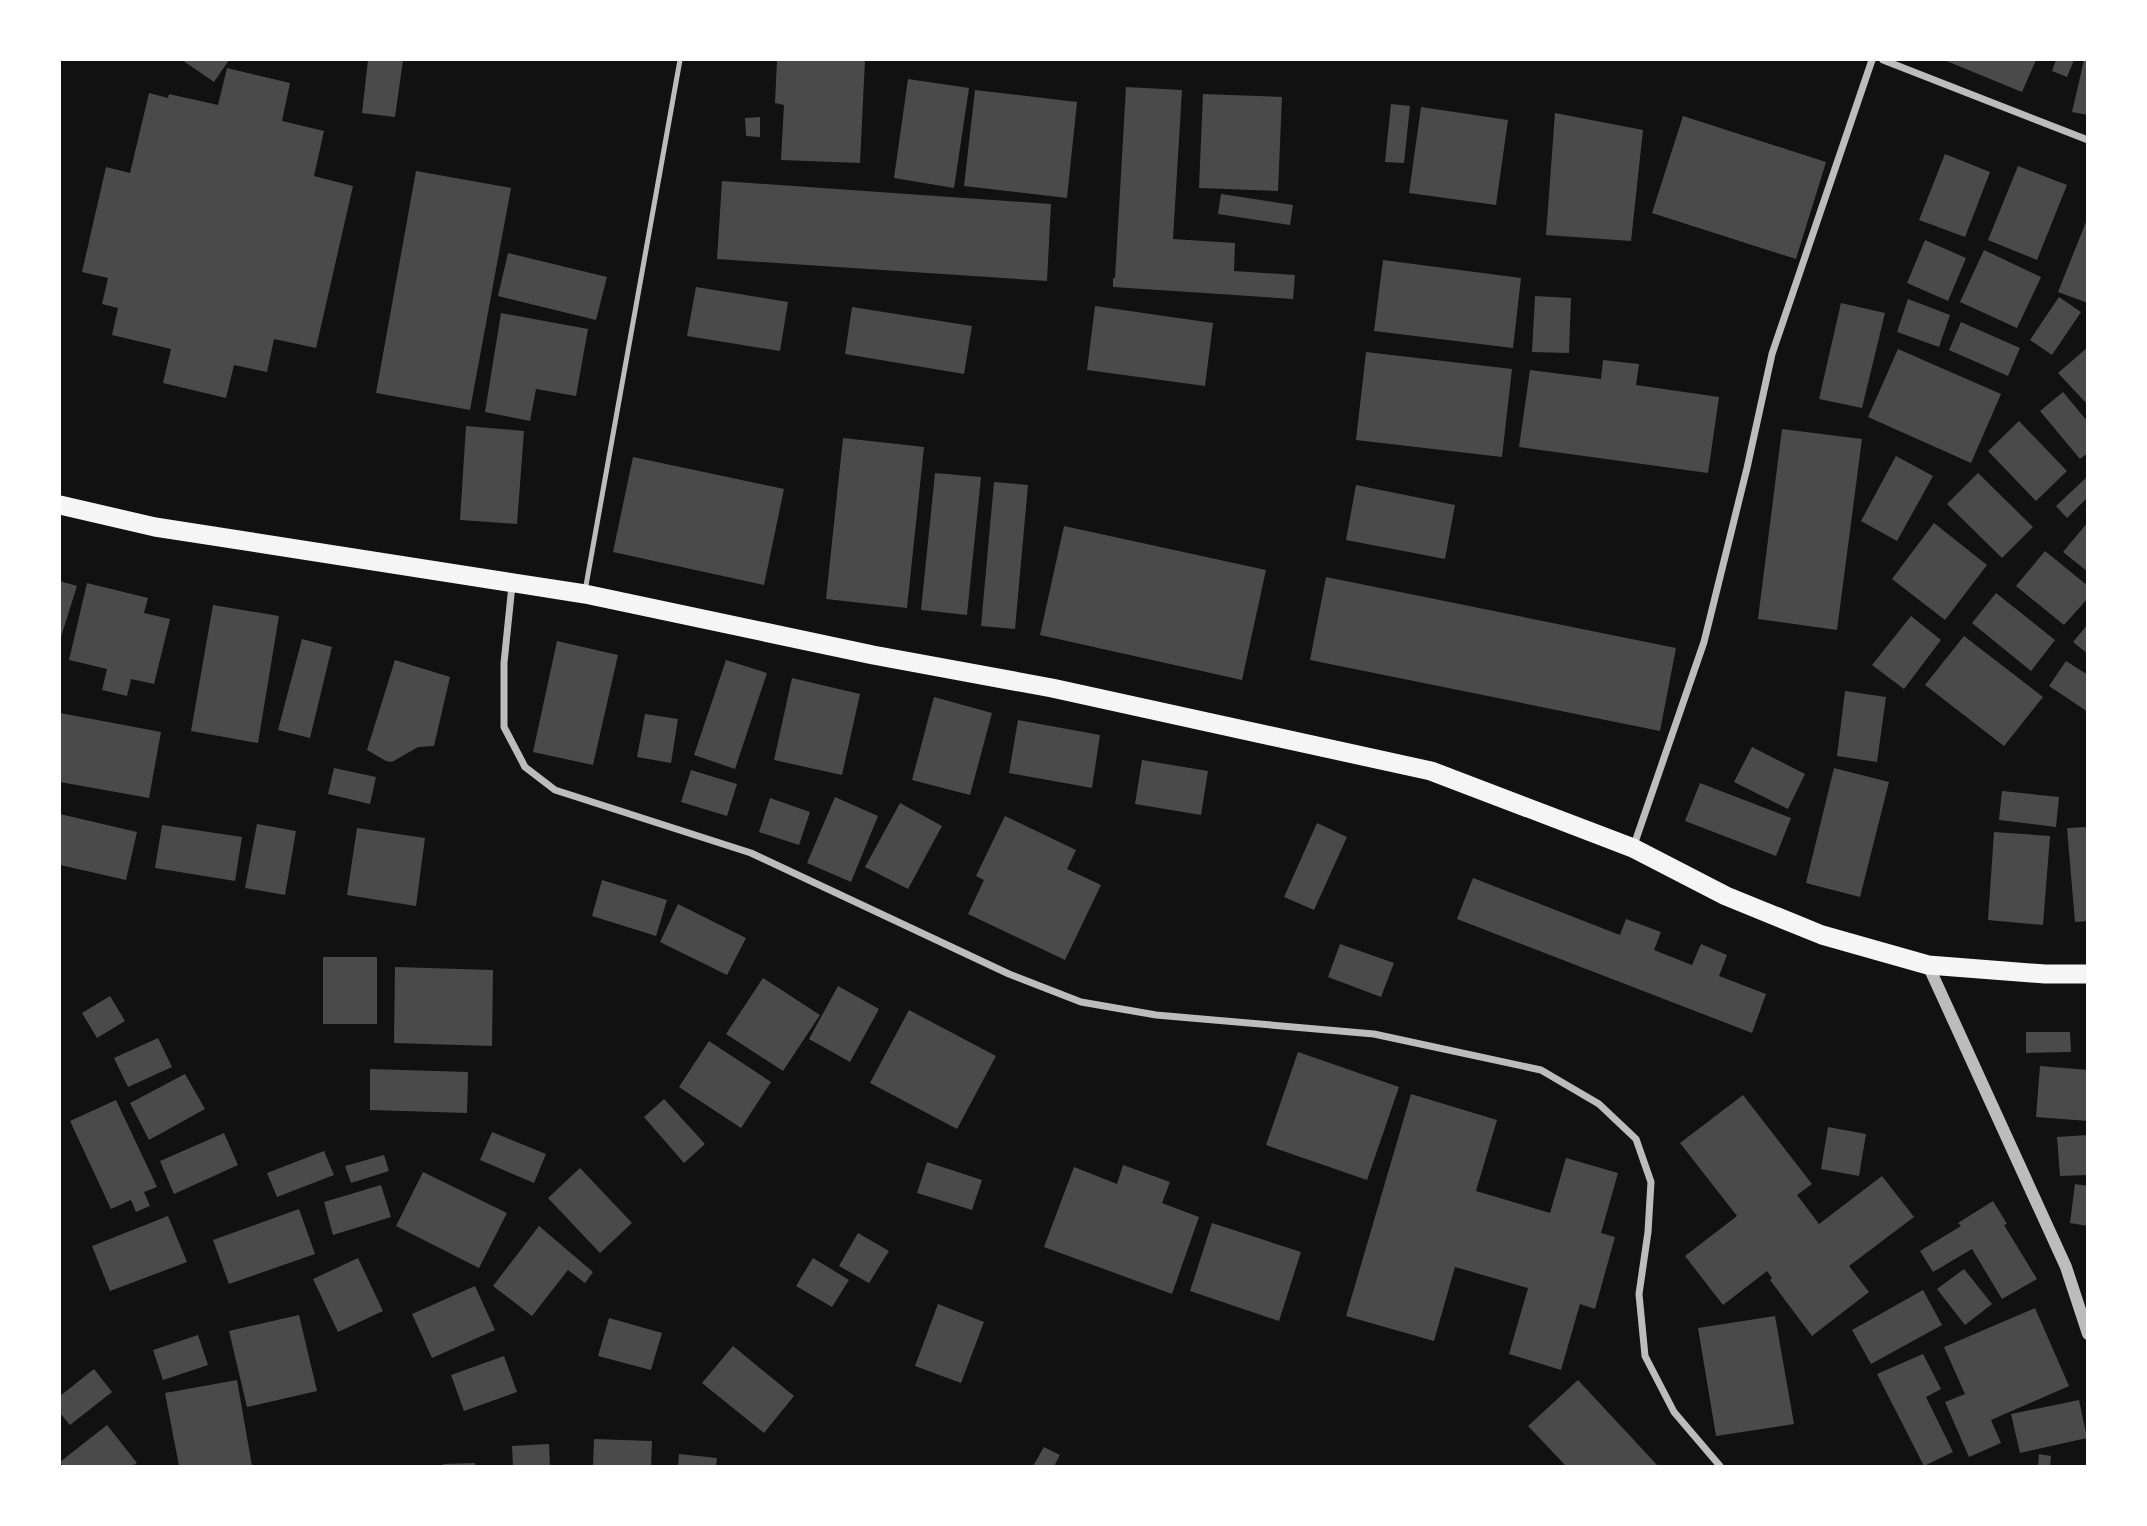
<svg xmlns="http://www.w3.org/2000/svg" width="2147" height="1526" viewBox="0 0 2147 1526" font-family="'Open Sans',sans-serif">
<style>
.building{fill:#4a4a4a}
.lines{fill:none;stroke-linecap:round;stroke-linejoin:round}
.service{stroke:#bcbcbc;stroke-width:5}
.minor{stroke:#bcbcbc;stroke-width:7}
.tertiary{stroke:#bcbcbc;stroke-width:12}
.trunk{stroke:#f5f5f5;stroke-width:19}
</style>
<rect width="100%" height="100%" fill="#111"/>
<path class="building" d="M182,60H229L214,82Z
M368,60H403L395,117L362,113Z
M777,60H865L860,163L781,160L784,105L775,103Z
M1944,60H2036L2022,92Z
M2056,60H2074L2067,77L2052,71Z
M2084,60H2088V115L2072,112Z
M227,68L290,83L282,121L324,131L314,176L353,186L316,348L274,339L267,372L234,365L226,398L163,383L171,349L112,335L118,308L102,304L108,278L82,272L106,167L130,173L149,93L168,98L169,94L218,105Z
M908,79L969,88L954,188L894,178Z
M1126,87L1182,90L1173,239L1235,243L1234,271L1295,275L1293,299L1113,287V278H1115Z
M975,90L1077,102L1067,198L964,186Z
M1203,94L1282,97L1278,191L1199,188Z
M1391,104L1410,106L1404,163L1385,162Z
M1421,107L1508,120L1496,205L1409,193Z
M1555,113L1643,130L1631,241L1546,235Z
M1683,116L1826,162L1796,259L1652,213Z
M760,117V137L746,136L745,118Z
M1945,154L1990,172L1965,237L1919,220Z
M2018,166L2067,185L2037,260L1988,240Z
M416,171L511,188L470,410L376,393Z
M722,181L1051,204L1047,281L717,259Z
M1221,194L1293,205L1290,225L1218,214Z
M2088,217V303L2058,292Z
M1925,240L1966,258L1948,301L1907,283Z
M1984,250L2041,277L2017,328L1960,302Z
M508,253L607,277L596,320L498,296Z
M1383,260L1521,278L1513,348L1374,331Z
M696,287L788,302L780,351L687,336Z
M1535,296L1571,298L1569,353L1532,352Z
M2059,297L2081,312L2052,355L2030,340Z
M1908,299L1950,315L1939,347L1897,332Z
M1841,303L1885,313L1862,408L1819,399Z
M1095,306L1213,323L1205,386L1087,370Z
M852,307L972,326L964,374L845,354Z
M501,313L588,329L576,396L536,389L530,421L485,412Z
M1961,322L2020,348L2008,376L1949,350Z
M2088,347V405L2058,373Z
M1898,349L2001,394L1971,463L1868,417Z
M1366,352L1512,369L1502,457L1356,440Z
M1603,360L1639,364L1636,385L1719,397L1708,473L1519,447L1530,370L1601,379Z
M2063,392L2088,422V453L2080,459L2040,411Z
M2019,421L2067,471L2036,501L1988,451Z
M466,426L524,431L517,524L460,520Z
M1782,429L1862,439L1837,630L1758,619Z
M843,438L924,447L907,608L826,599Z
M1896,456L1933,476L1897,541L1861,521Z
M633,457L784,489L764,585L613,552Z
M935,473L981,477L967,615L921,610Z
M1978,473L2033,527L2002,558L1947,504Z
M2088,476V501L2086,499L2067,518L2056,506Z
M994,482L1028,485L1015,629L981,626Z
M1356,485L1455,505L1445,559L1346,540Z
M2088,522V572L2063,552Z
M1934,523L1987,565L1945,620L1892,579Z
M1064,526L1266,570L1242,680L1040,635Z
M2045,551L2088,586V598L2064,625L2016,586Z
M1326,577L1676,648L1660,731L1310,660Z
M60,581L77,586L60,640Z
M87,583L148,598L144,613L170,619L154,684L131,679L127,696L102,690L107,669L69,660Z
M1996,593L2055,640L2031,671L1972,623Z
M213,605L279,616L258,743L191,731Z
M1911,616L1941,640L1904,689L1872,665Z
M2088,624V654L2073,642Z
M1964,636L2043,697L2004,746L1925,685Z
M302,639L332,647L310,738L278,730Z
M557,641L618,655L593,765L533,752Z
M395,660L450,677L434,746L418,747L392,762L386,761L367,750Z
M726,660L767,673L735,769L694,755Z
M2066,661L2088,675V712L2049,686Z
M792,678L860,694L842,775L774,760Z
M1845,691L1886,697L1877,762L1837,756Z
M934,697L992,713L970,795L912,780Z
M60,713L161,732L149,798L60,782Z
M645,714L678,719L671,763L637,757Z
M1018,720L1100,735L1092,788L1009,773Z
M1752,747L1805,774L1788,809L1734,782Z
M1142,760L1208,771L1201,815L1135,804Z
M334,768L376,777L370,804L328,794Z
M1834,768L1889,782L1860,897L1806,883Z
M691,770L737,784L727,816L681,802Z
M1700,783L1791,818L1776,856L1685,821Z
M2002,791L2059,797L2056,827L1999,820Z
M835,797L878,816L851,882L807,863Z
M770,798L810,812L799,845L759,832Z
M900,803L942,826L908,889L865,867Z
M60,814L137,832L126,880L60,865Z
M1005,816L1076,850L1067,869L1101,885L1065,960L968,914L984,880L976,876Z
M1317,823L1347,837L1314,910L1284,897Z
M257,824L296,831L285,895L245,888Z
M162,825L242,837L235,881L155,868Z
M2088,827V921L2075,922L2067,828Z
M357,828L425,838L416,906L347,895Z
M1994,832L2050,836L2043,925L1988,920Z
M1473,878L1620,935L1626,919L1661,932L1654,950L1692,965L1701,944L1727,955L1719,976L1766,994L1752,1033L1457,919Z
M602,880L667,900L656,936L592,916Z
M678,904L746,938L727,975L660,942Z
M1340,944L1394,963L1381,997L1328,977Z
M323,957H377V1024H323Z
M395,967L493,970L492,1046L394,1043Z
M763,978L820,1015L783,1071L726,1034Z
M838,986L879,1009L850,1062L809,1039Z
M110,996L125,1021L97,1038L82,1013Z
M909,1010L996,1056L957,1129L870,1083Z
M2026,1032H2070L2071,1052L2026,1053Z
M158,1038L172,1067L128,1087L114,1058Z
M709,1041L771,1082L741,1128L679,1087Z
M1298,1052L1399,1087L1367,1180L1266,1145Z
M2040,1066L2088,1070V1121L2036,1117Z
M370,1069L468,1072L467,1113L370,1110Z
M185,1074L205,1109L149,1140L130,1103Z
M1411,1094L1497,1120L1476,1191L1550,1213L1566,1158L1618,1173L1601,1233L1615,1237L1595,1309L1580,1304L1561,1370L1509,1354L1528,1288L1455,1267L1434,1341L1346,1316Z
M1743,1095L1812,1184L1797,1195L1819,1224L1882,1176L1914,1217L1849,1266L1869,1292L1812,1336L1770,1280L1772,1278L1767,1271L1723,1305L1685,1256L1737,1216L1680,1143Z
M664,1099L705,1144L684,1163L644,1117Z
M116,1100L157,1187L144,1192L150,1206L136,1212L131,1200L111,1209L70,1121Z
M1828,1127L1866,1134L1859,1176L1821,1169Z
M492,1132L546,1154L534,1183L480,1160Z
M224,1133L238,1165L174,1194L160,1161Z
M2088,1135V1175L2060,1176L2057,1137Z
M324,1151L334,1175L277,1197L267,1173Z
M384,1155L389,1171L351,1183L345,1166Z
M927,1162L982,1180L972,1210L917,1193Z
M1123,1165L1170,1182L1162,1203L1199,1217L1172,1294L1044,1247L1074,1167L1117,1184Z
M580,1168L632,1223L600,1253L548,1198Z
M423,1172L507,1213L479,1268L396,1226Z
M2075,1184L2088,1186V1226L2070,1223Z
M381,1185L391,1217L333,1235L324,1202Z
M1993,1201L2007,1224L2004,1225L2037,1279L2002,1299L1972,1249L1933,1272L1920,1251L1961,1226L1958,1223Z
M299,1209L315,1254L229,1284L213,1240Z
M168,1216L187,1262L110,1291L92,1246Z
M1212,1223L1301,1252L1279,1321L1190,1291Z
M539,1226L593,1272L585,1283L568,1270L532,1316L493,1286Z
M858,1233L889,1251L869,1283L839,1266Z
M358,1258L383,1311L338,1332L313,1279Z
M813,1258L849,1280L832,1307L796,1286Z
M1964,1269L1992,1304L1965,1325L1937,1289Z
M475,1286L495,1330L432,1358L412,1314Z
M1923,1290L1942,1325L1871,1364L1852,1330Z
M938,1304L984,1322L961,1383L915,1366Z
M2035,1308L2069,1386L1991,1420L2001,1443L1969,1457L1945,1402L1965,1394L1944,1347Z
M299,1315L317,1391L247,1407L229,1331Z
M1775,1316L1794,1424L1716,1436L1698,1328Z
M609,1318L662,1333L651,1370L598,1356Z
M198,1335L208,1365L163,1380L153,1350Z
M733,1346L794,1396L764,1433L702,1383Z
M1923,1354L1941,1389L1926,1397L1953,1452L1924,1466L1877,1374Z
M504,1356L517,1392L464,1411L451,1375Z
M94,1369L112,1392L70,1425L60,1413V1396Z
M237,1380L252,1466H179L165,1393Z
M1578,1380L1658,1466H1566L1528,1426Z
M2079,1400L2087,1438L2020,1453L2011,1414Z
M107,1425L137,1463L132,1466H63L60,1462Z
M594,1439L652,1441L651,1466H593Z
M549,1444L550,1466H513L512,1446Z
M1044,1447L1060,1455L1054,1466H1033Z
M679,1454L717,1458L716,1466H678Z
M2039,1454L2051,1456L2050,1466H2038Z
M475,1463V1466H444L443,1464Z"/>
<g class="lines">
<path class="service" d="M585,591L680,60"/>
<path class="minor" d="M1883,60L2088,140
M512,585L504,663V727L525,767L555,790L751,853L1009,974L1081,1002L1156,1015L1374,1034L1541,1070L1599,1104L1636,1139L1651,1182L1648,1232L1639,1294L1645,1356L1674,1412L1720,1466
M1634,845L1704,642L1747,468L1772,354L1872,60"/>
<path class="tertiary" d="M1928,965L2066,1267L2088,1334"/>
<path class="trunk" d="M60,505L155,527L585,594L873,655L1052,688L1431,771L1633,848L1726,896L1822,935L1928,965L2045,974H2088"/>
</g>
<rect width="2147" height="1526" fill="none" stroke="#ffffff" stroke-width="122"/>
</svg>
